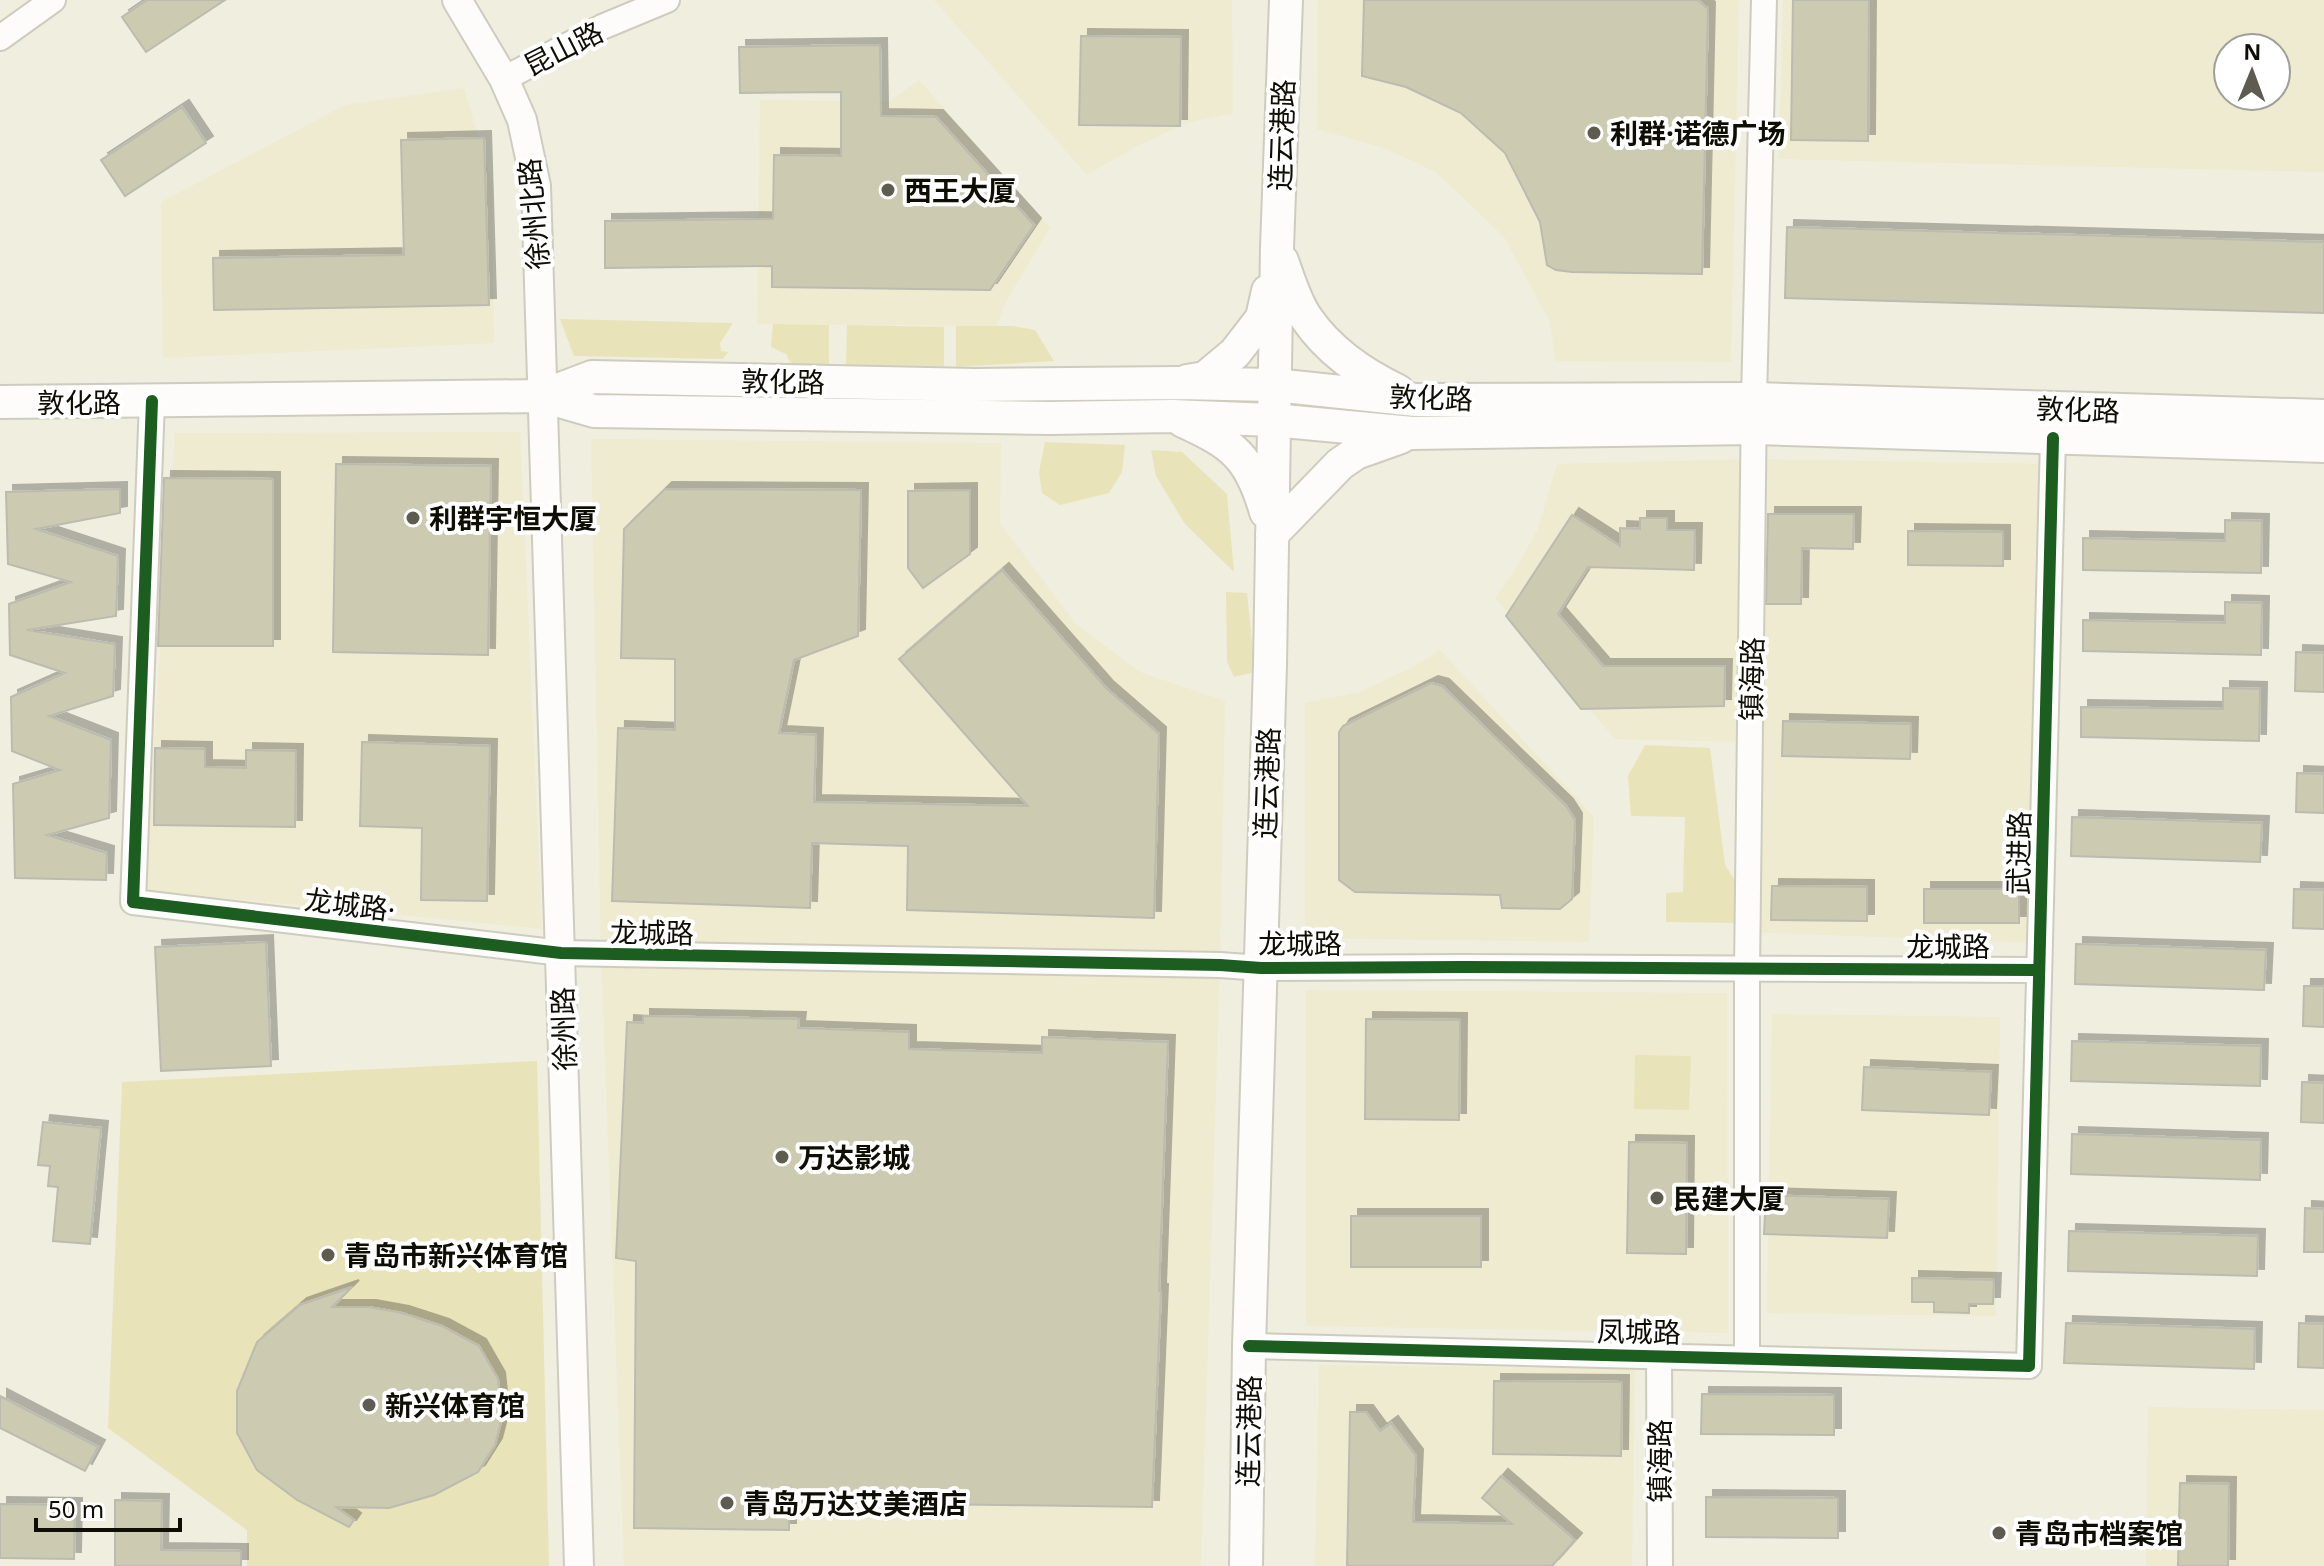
<svg xmlns="http://www.w3.org/2000/svg" width="2324" height="1566" viewBox="0 0 2324 1566" font-family="'Noto Sans','Noto Sans SC',sans-serif">
<style>
.built{fill:#eeebd0;fill-rule:evenodd}
.green{fill:#e9e3ba}
.building{fill:#cdcab2;stroke:#bcbbaf;stroke-width:2;filter:url(#shadow)}
.lines{fill:none;stroke-linecap:round;stroke-linejoin:round}
.minor-casing{stroke:#cdccbf;stroke-width:28}
.tertiary-casing{stroke:#cdccbf;stroke-width:32}
.secondary-casing{stroke:#cdccbf;stroke-width:36}
.minor{stroke:#fdfcfa;stroke-width:24}
.tertiary{stroke:#fdfcfa;stroke-width:28}
.secondary{stroke:#fdfcfa;stroke-width:32}
.cycleway-casing{stroke:#fff;stroke-width:17}
.cycleway{stroke:#1b5e20;stroke-width:12}
.poi-dot{fill:#5e5c51;stroke:#fff;stroke-width:3}
.labels{text-anchor:middle;dominant-baseline:central;stroke-width:8;stroke-linejoin:round;paint-order:stroke}
.street-label{font-size:28px;fill:#0f0e05;stroke:#fff}
.poi-label{font-size:28px;font-weight:bold;fill:#0f0e05;stroke:#fff;text-anchor:start}
</style>
<defs>
<filter id="shadow"><feDropShadow dx="7" dy="-7" stdDeviation="0" flood-color="#0004"/></filter>
</defs>
<rect width="100%" height="100%" fill="#f0eedf"/>
<path class="built" d="M934,0H1232L1233,113L1187,123L1135,147L1087,175Z
M1318,0H1739L1731,362L1556,361L1549,320L1504,237L1436,172L1386,149L1317,129Z
M1783,0H2324V172L1779,159ZM2228,48H2276V96H2228Z
M919,80L1050,228L1004,305L997,326L757,324L760,100L888,102Z
M464,88L492,183L494,343L163,358L161,202L345,105Z
M520,432L542,929L144,890L175,433Z
M591,439L1001,443L1000,523L1075,623L1140,672L1225,701L1220,965L1201,1566H624L601,955Z
M1754,459L2051,464L2039,943L1748,932L1750,742L1615,739L1495,598L1516,568L1538,529L1557,464Z
M1440,650L1594,817L1589,942L1305,938V703L1360,692L1417,665Z
M1306,990L1727,993L1728,1333L1306,1326Z
M1772,1014L2000,1017L1996,1316L1767,1313Z
M1319,1365L1635,1369L1632,1566H1315Z
M2148,1407L2324,1410V1566H2146Z"/>
<path class="green" d="M560,319L733,323L720,343L721,351L728,352L723,359L574,356Z
M773,324L829,325V365L791,364L786,354L771,347Z
M847,325L944,327V366L846,365Z
M956,326H1013L1035,330L1054,361L956,367Z
M1045,442L1125,445L1122,472L1109,493L1060,505L1042,493L1039,472Z
M1151,450L1182,452L1227,494L1234,572L1185,524L1156,476Z
M1226,592L1247,593L1255,672L1234,677L1227,662Z
M1645,745L1710,748L1725,865L1738,885V923L1666,922V893L1683,892L1685,817L1631,816L1628,776Z
M1635,1055L1691,1056L1689,1110L1634,1109Z
M537,1061L549,1566H247V1530L108,1428L122,1082Z"/>
<path class="building" d="M147,0H225L146,52L122,17Z
M1364,0H1698L1708,9L1702,274L1572,272L1556,270L1547,265L1540,222L1505,153L1461,113L1406,87L1362,76Z
M1793,0H1869L1868,141L1791,140Z
M1081,36L1181,37L1180,126L1079,125Z
M880,45L881,116L936,117L1034,225L990,290L772,287V266L605,268V221L773,219L774,155L841,156V92L740,93L739,47Z
M182,107L206,143L125,196L101,160Z
M484,138L489,305L214,310L213,258L404,255L401,140Z
M1787,227L2324,242V313L1785,298Z
M336,464L491,466L488,655L333,652Z
M164,478L273,479V646H158Z
M120,489V513L36,529L118,556L116,616L27,630L115,644L113,696L49,716L111,740L109,818L47,835L107,853L106,880L15,878L13,784L60,770L12,751L11,697L65,673L10,655L9,604L71,582L8,564L6,492Z
M665,489L861,490L858,636L794,660L779,733L816,735L814,802L1028,806L899,659L1002,570L1106,688L1159,734L1154,918L907,910L908,846L812,843L810,908L612,901L618,728L675,730V659L621,658L624,529Z
M970,490V554L923,588L908,568V491Z
M1768,514H1854L1853,549L1802,548L1801,604H1766Z
M1572,515L1620,546V528L1640,529V518H1667V530H1695L1694,570L1588,567L1558,614L1603,666H1725L1724,706L1581,709L1506,616Z
M2225,520L2262,521L2261,573L2083,570V538L2225,541Z
M1908,531L2003,532V566L1908,565Z
M2225,602L2262,603L2261,655L2083,651V620L2225,623Z
M2296,652L2324,653V692L2295,691Z
M1431,683L1442,686L1566,806L1575,820L1572,899L1560,909L1502,908L1500,895L1355,892L1339,880V732L1343,726Z
M2223,688L2260,689L2259,741L2081,737V707L2223,709Z
M1783,721L1911,724L1910,759L1782,756Z
M362,742L490,746L487,901L421,900L422,828L360,826Z
M155,748L205,749V767L246,768V750L296,751L295,827L154,825Z
M2297,773L2324,774V813L2296,812Z
M2072,817L2262,823L2260,862L2071,856Z
M1772,886L1867,887V921L1771,920Z
M1924,889H2019V923H1924Z
M2294,889L2324,890V929L2293,928Z
M266,942L271,1066L161,1071L155,947Z
M2076,944L2266,950L2264,990L2075,984Z
M2304,986H2324V1027L2303,1026Z
M643,1016L799,1019L798,1028L909,1032V1049L1042,1053V1037L1168,1042L1159,1291H1161L1152,1507L789,1502V1530L634,1528L636,1261L616,1258L627,1022L643,1023Z
M1366,1019L1460,1020L1459,1120L1365,1119Z
M2072,1041L2261,1046L2260,1086L2071,1081Z
M1864,1067L1991,1072L1989,1115L1862,1110Z
M2302,1082L2324,1083V1123L2301,1122Z
M43,1122L101,1128L90,1244L53,1241L58,1187L48,1186L50,1166L38,1165Z
M2072,1134L2261,1140L2260,1180L2071,1174Z
M1629,1142L1687,1143L1686,1254L1627,1253Z
M1766,1195L1889,1199L1887,1238L1764,1234Z
M2305,1208L2324,1209V1252H2304Z
M1351,1216H1481V1267H1351Z
M2069,1231L2258,1236L2257,1276L2068,1271Z
M1912,1278L1994,1280L1993,1304H1969V1313L1934,1312V1302H1912Z
M352,1287L332,1307H369L402,1313L442,1326L479,1346L498,1379L502,1418L495,1445L478,1472L434,1495L389,1508L336,1507L354,1520L349,1527L297,1500L257,1470L237,1433V1391L257,1342L300,1305Z
M2066,1323L2255,1329L2254,1369L2064,1363Z
M2299,1323L2324,1324V1368L2298,1367Z
M1494,1381L1622,1382L1621,1456L1493,1454Z
M1702,1394L1834,1395V1435L1701,1434Z
M0,1396L98,1447L85,1471L0,1428Z
M1350,1412H1366L1380,1431L1391,1423L1416,1456L1413,1522L1512,1524L1482,1498L1501,1476L1575,1540L1552,1566H1347Z
M2180,1483L2229,1484L2228,1566H2178Z
M1706,1497L1838,1498V1538L1706,1537Z
M115,1500L162,1501L161,1550L241,1551V1566H115Z
M0,1504L75,1505L74,1559L0,1558Z"/>
<g class="lines">
<g class="minor-casing">
<path id="minor" d="M0,38L53,0
M504,79L602,27L667,0
M152,401L133,902L561,953L1220,965L1261,968L1464,967L2039,970
M1249,1346L2029,1366L2053,438
M1659,1356L1660,1566
M1747,1358V970L1754,399L1764,0"/>
</g>
<g class="tertiary-casing">
<path id="tertiary" d="M457,0L504,79L522,120L536,186L579,1566"/>
</g>
<g class="secondary-casing">
<path id="secondary" d="M1282,261C1289,280 1295,302 1307,319C1330,352 1362,374 1398,391
M1187,381L1205,378L1235,353L1262,318L1268,291
M542,396L592,377L975,385L1178,383L1275,385L1416,400L1754,399L2324,416
M0,402L542,396L594,411L1050,418L1172,416L1273,420L1412,433L1754,428L2324,446
M1183,421C1233,444 1250,456 1266,512
M1272,534L1340,464L1356,453L1401,437
M1246,1566L1249,1346L1270,665L1277,248L1286,0"/>
</g>
<use href="#minor" class="minor"/>
<use href="#tertiary" class="tertiary"/>
<use href="#secondary" class="secondary"/>
<g class="cycleway-casing">
<path id="cycleway" d="M152,401L133,902L561,953L1220,965L1261,968L1464,967L2039,970
M1249,1346L2029,1366L2053,438"/>
</g>
<use href="#cycleway" class="cycleway"/>
</g>
<g class="poi-dot">
<circle cx="1594" cy="133" r="8"/>
<circle cx="888" cy="190" r="8"/>
<circle cx="413" cy="518" r="8"/>
<circle cx="782" cy="1157" r="8"/>
<circle cx="1657" cy="1198" r="8"/>
<circle cx="328" cy="1255" r="8"/>
<circle cx="369" cy="1405" r="8"/>
<circle cx="727" cy="1503" r="8"/>
<circle cx="1999" cy="1533" r="8"/>
</g>
<g class="labels">
<g class="street-label">
<text transform="translate(563 48) rotate(-27)">昆山路</text>
<text transform="translate(1281 135) rotate(-88)">连云港路</text>
<text transform="translate(533 214) rotate(-95)">徐州北路</text>
<text transform="translate(783 381) rotate(1)">敦化路</text>
<text transform="translate(1431 397) rotate(2)">敦化路</text>
<text x="79" y="402">敦化路</text>
<text transform="translate(2078 409) rotate(2)">敦化路</text>
<text transform="translate(1751 679) rotate(-89)">镇海路</text>
<text transform="translate(1266 783) rotate(-88)">连云港路</text>
<text transform="translate(2018 853) rotate(-89)">武进路</text>
<text transform="translate(350 904) rotate(7)">龙城路·</text>
<text transform="translate(652 932) rotate(1)">龙城路</text>
<text x="1300" y="943">龙城路</text>
<text x="1948" y="946">龙城路</text>
<text transform="translate(563 1029) rotate(-92)">徐州路</text>
<text transform="translate(1639 1331) rotate(1)">凤城路</text>
<text transform="translate(1248 1431) rotate(-89)">连云港路</text>
<text transform="translate(1659 1461) rotate(-90)">镇海路</text>
</g>
<g class="poi-label">
<text x="1610" y="133">利群·诺德广场</text>
<text x="904" y="190">西王大厦</text>
<text x="429" y="518">利群宇恒大厦</text>
<text x="798" y="1157">万达影城</text>
<text x="1673" y="1198">民建大厦</text>
<text x="344" y="1255">青岛市新兴体育馆</text>
<text x="385" y="1405">新兴体育馆</text>
<text x="743" y="1503">青岛万达艾美酒店</text>
<text x="2015" y="1533">青岛市档案馆</text>
</g>
</g>
<g transform="translate(2252 72) rotate(1)"><circle r="38" fill="#ffffff" stroke="#9f9f9b" stroke-width="2"/>
<path d="M0-6L14 30L0 20L-14 30Z" fill="#5e5c51"/>
<text y="-12" font-size="22" font-weight="bold" text-anchor="middle" fill="#0f0e05">N</text>
</g>
<path d="M36 1518v12h144v-12" fill="none" stroke="#0f0e05" stroke-width="4"/>
<text x="48" y="1518" font-size="24" fill="#0f0e05" stroke="#ffffff" stroke-width="6" paint-order="stroke">50 m</text>
</svg>
